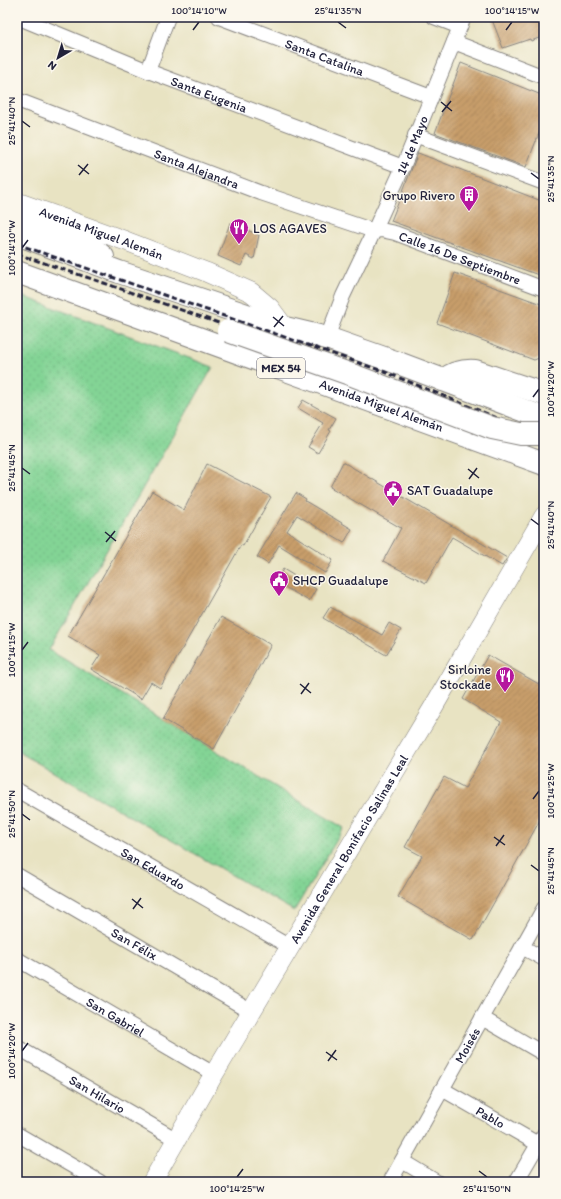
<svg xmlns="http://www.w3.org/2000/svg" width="561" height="1199" viewBox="0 0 561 1199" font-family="Itim,sans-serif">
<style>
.grass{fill:url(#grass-dots);stroke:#527b68}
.building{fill:url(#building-hatch)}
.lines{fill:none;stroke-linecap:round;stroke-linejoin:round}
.street-casing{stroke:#85827e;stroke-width:16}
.secondary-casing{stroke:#85827e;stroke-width:20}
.highway-casing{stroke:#85827e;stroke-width:24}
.street{stroke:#fff;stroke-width:14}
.secondary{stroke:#fff;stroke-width:19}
.highway{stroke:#fff;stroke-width:22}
.rail{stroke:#22223b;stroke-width:3;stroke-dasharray:6 3;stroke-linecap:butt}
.highway-bridge-casing{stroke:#85827e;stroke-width:24;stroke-linecap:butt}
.highway-bridge{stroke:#fff;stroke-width:22}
.ticks{fill:none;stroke:#22223b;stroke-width:1.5}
.labels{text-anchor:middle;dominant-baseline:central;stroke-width:3;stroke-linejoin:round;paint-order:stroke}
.shield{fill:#fbf7ec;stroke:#636270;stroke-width:1}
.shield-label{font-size:12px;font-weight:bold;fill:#22223b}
.street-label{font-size:13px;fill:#22223b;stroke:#fbf7ec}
.poi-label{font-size:13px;fill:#22223b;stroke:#fbf7ec;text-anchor:start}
.neatline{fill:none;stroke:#22223b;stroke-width:1.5}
.ticks-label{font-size:10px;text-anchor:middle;fill:#22223b}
</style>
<defs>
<pattern id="grass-dots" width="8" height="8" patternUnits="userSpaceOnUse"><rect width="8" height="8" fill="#83d495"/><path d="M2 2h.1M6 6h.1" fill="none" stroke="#71b681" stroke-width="1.8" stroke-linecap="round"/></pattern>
<pattern id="building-hatch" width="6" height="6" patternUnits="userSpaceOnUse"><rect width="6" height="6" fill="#c89e6b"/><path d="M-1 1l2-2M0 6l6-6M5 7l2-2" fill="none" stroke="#a28059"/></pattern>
</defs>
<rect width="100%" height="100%" fill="#fbf7ec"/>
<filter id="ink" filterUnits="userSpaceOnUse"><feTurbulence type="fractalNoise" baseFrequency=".025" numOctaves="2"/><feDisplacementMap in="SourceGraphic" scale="8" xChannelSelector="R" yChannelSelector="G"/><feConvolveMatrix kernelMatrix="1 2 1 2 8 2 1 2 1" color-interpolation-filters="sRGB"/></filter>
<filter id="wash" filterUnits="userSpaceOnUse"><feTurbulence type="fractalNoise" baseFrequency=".012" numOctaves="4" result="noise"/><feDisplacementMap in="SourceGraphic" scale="16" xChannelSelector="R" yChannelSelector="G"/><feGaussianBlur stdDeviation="0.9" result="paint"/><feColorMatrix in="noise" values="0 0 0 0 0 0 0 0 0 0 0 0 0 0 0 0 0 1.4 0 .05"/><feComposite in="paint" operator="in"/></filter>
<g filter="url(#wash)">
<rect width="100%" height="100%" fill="#e8e3c2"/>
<path class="grass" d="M17,294L213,367L49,650L344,828L294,911L17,751Z"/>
<g id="blocks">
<path class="building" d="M491,17H544V36L531,41L530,39L503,48Z
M461,63L544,96V120L526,167L435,133Z
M418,153L544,202V277L391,221Z
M230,223L259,235L254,259L246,255L241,266L218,256Z
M455,273L544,305V356L534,360L437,323Z
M303,400L336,418L329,430L331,431L318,453L308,447L323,423L298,408Z
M343,462L507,558L502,566L452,537L426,583L383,561L401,528L330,487Z
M207,464L271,497L243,546L241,545L160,688L151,682L141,699L91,669L100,655L68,636L152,491L184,510Z
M296,493L306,499L305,501L352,529L344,543L297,515L287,531L333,560L325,573L279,545L268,564L257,557Z
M283,569L316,589L309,601L276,582Z
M330,607L382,635L389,623L401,630L386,655L323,618Z
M221,617L271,645L214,749L163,719Z
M488,655L544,687V813L473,940L398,897L422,856L405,847L444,777L465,788L501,722L463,699Z"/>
</g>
</g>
<g filter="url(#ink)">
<use href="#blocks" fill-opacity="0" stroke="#85827e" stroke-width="1"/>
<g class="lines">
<g class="street-casing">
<g id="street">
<path id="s1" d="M17,17L148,71L403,167"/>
<path id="s2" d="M219,17L431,97"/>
<path d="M434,17L460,27"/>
<path d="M454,42L544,77"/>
<path d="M148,71L168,17"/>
<path id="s3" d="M20,101L261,193L374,231L381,230L395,233L544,289"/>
<path d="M415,135L544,183"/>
<path id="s4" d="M327,338L343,296L374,231L403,167L464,17"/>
<path id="s5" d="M17,790L290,947"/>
<path id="s6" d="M17,875L252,1012"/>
<path d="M522,947L544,959"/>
<path id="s7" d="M17,959L214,1074"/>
<path d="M482,1018L544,1054"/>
<path id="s8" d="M17,1047L177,1140"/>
<path id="s9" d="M442,1089L538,1144"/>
<path d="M17,1134L100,1182"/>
<path d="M402,1161L437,1182"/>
<path id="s10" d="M390,1182L544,908"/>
<path d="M516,1182L544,1134"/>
</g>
</g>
<g class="secondary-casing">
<g id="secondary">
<path id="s11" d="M17,202L126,241L206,272L251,292L270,308L285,328"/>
<path id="s12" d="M152,1182L214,1074L434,706L544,516"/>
</g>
</g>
<g class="highway-casing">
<g id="highway">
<path d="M17,212C45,225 81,236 103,257"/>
<path d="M17,234L119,272L285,328L327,338L401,364L544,418"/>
<path id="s13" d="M17,272L544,464"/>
<path d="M443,380C453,373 463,370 475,371L544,394"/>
</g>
</g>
<use href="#street" class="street"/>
<use href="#secondary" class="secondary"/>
<use href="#highway" class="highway"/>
<path class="rail" d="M17,244L385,372L544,437
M17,254L104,283L382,380L544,447"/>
<g class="highway-bridge-casing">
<path id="highway-bridge" d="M228,331L355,376L492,428L521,434H544"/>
</g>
<use href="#highway-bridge" class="highway-bridge"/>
</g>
</g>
<path class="ticks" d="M338,22L346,28M193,30L199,22M506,30L512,22M441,102L452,111M442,112L451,101M22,121L30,127M78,165L89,174M531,173L539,179M79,175L88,164M22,248L28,240M273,317L284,326M274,327L283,316M533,397L539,389M22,468L30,474M468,469L479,478M469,479L477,468M531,519L539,525M105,532L116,541M106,542L115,531M22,650L28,642M300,684L311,693M301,694L309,683M533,799L539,791M22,814L30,820M494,837L505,845M496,846L504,835M531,865L539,871M132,899L143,908M133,909L141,898M22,1051L28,1043M326,1052L337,1060M328,1061L336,1050M479,1171L487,1177M237,1177L243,1169"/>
<defs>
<g id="building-pin" transform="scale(1)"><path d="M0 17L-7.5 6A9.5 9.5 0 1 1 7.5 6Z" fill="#b5179e" stroke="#fbf7ec"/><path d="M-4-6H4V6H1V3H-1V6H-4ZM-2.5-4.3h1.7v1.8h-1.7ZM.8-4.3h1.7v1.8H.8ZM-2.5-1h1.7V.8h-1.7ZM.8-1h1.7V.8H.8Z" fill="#fff"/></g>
<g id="restaurant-pin" transform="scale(1)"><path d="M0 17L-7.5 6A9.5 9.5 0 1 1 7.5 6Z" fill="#b5179e" stroke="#fbf7ec"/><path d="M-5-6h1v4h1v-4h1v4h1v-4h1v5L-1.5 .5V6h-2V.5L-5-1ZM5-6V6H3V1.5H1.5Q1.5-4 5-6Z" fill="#fff"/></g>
<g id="civic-pin" transform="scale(1)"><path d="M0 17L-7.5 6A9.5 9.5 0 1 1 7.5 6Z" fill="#b5179e" stroke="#fbf7ec"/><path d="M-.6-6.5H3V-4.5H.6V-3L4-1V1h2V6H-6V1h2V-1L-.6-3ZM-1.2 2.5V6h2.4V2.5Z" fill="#fff"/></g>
</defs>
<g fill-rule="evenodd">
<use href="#building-pin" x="469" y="195"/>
<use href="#restaurant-pin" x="239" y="228"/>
<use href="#civic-pin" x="393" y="490"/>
<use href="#civic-pin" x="279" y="580"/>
<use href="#restaurant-pin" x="505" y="676"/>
</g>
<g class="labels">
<rect class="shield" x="257" y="358" width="48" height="20" rx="3"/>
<g class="shield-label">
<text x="281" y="368">MEX 54</text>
</g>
<g class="street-label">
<text stroke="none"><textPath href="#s2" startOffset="113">Santa Catalina</textPath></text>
<text stroke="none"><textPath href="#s1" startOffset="207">Santa Eugenia</textPath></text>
<text stroke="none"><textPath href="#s4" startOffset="211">14 de Mayo</textPath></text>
<text stroke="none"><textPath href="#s3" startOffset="189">Santa Alejandra</textPath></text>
<text stroke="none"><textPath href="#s11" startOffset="90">Avenida Miguel Alemán</textPath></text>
<text stroke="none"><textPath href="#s3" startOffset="468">Calle 16 De Septiembre</textPath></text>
<text stroke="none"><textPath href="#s13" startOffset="388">Avenida Miguel Alemán</textPath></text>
<text stroke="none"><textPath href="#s12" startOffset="387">Avenida General Bonifacio Salinas Leal</textPath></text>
<text stroke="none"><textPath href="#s5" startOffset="157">San Eduardo</textPath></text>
<text stroke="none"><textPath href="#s6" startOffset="136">San Félix</textPath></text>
<text stroke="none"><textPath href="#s7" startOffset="114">San Gabriel</textPath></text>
<text stroke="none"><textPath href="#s10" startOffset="157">Moisés</textPath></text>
<text stroke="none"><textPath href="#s8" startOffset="93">San Hilario</textPath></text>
<text stroke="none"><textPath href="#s9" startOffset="56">Pablo</textPath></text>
</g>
<g class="poi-label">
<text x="455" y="195" text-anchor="end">Grupo Rivero</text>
<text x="253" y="228">LOS AGAVES</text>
<text x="407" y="490">SAT Guadalupe</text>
<text x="293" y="580">SHCP Guadalupe</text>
<text x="491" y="669" text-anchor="end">Sirloine<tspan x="491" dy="15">Stockade</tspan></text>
</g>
</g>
<rect width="561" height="1199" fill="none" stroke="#fbf7ec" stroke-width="44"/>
<g transform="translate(58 58) rotate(218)" stroke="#fbf7ec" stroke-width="3" paint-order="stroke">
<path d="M0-3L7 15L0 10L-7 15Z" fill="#22223b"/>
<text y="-6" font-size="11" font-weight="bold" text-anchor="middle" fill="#22223b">N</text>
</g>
<rect x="22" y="22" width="517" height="1155" class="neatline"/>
<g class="ticks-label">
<text x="199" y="14">100°14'10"W</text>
<text x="338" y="14">25°41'35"N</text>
<text x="512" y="14">100°14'15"W</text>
<text transform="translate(11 121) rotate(-90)" y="4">25°41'40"N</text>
<text transform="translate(550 179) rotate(-90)" y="4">25°41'35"N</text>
<text transform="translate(11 248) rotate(-90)" y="4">100°14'10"W</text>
<text transform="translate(550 389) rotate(-90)" y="4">100°14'20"W</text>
<text transform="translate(11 468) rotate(-90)" y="4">25°41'45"N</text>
<text transform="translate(550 525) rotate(-90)" y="4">25°41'40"N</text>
<text transform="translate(11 650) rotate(-90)" y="4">100°14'15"W</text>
<text transform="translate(550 791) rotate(-90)" y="4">100°14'25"W</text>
<text transform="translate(11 814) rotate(-90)" y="4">25°41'50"N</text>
<text transform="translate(550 871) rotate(-90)" y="4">25°41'45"N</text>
<text transform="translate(11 1051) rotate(-90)" y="4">100°14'20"W</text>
<text x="237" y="1192">100°14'25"W</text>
<text x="487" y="1192">25°41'50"N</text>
</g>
</svg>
